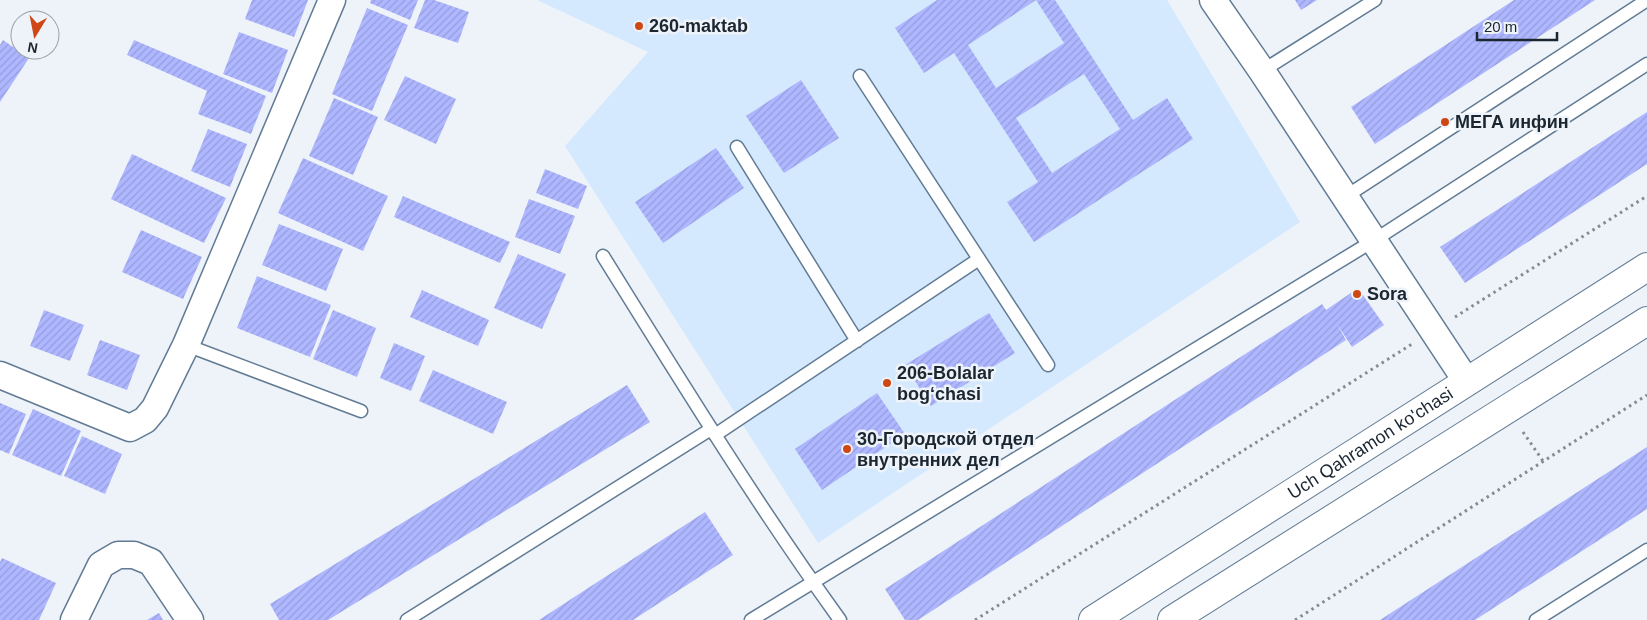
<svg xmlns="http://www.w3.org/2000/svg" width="1647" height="620" viewBox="0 0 1647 620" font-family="Helvetica,sans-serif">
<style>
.built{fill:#d4e9fd}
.building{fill:url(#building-hatch);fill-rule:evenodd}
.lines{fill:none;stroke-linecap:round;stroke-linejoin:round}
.lane-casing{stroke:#617b94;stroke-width:15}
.street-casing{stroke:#617b94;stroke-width:29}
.secondary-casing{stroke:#617b94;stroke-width:30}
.path{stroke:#838b93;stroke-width:3;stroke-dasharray:2.5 4;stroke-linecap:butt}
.lane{stroke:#fff;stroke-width:12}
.street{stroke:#fff;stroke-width:26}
.secondary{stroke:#fff;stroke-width:28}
.poi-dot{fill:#ce4714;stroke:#eef3f9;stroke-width:2}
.labels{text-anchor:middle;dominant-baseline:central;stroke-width:5;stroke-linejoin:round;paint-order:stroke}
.poi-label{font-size:18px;font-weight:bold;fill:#1b2630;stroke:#eef3f9;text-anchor:start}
.street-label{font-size:18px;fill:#1b2630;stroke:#eef3f9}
</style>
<defs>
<pattern id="building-hatch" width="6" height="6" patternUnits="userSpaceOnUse" patternTransform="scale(1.25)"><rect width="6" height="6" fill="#aeb7ff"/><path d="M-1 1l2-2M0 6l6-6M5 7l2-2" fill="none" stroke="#959ddb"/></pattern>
</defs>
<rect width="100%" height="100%" fill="#eef3f9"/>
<path class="built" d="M537,0H1167L1300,222L818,543L565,146L648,52Z"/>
<path class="building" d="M252,0H308L294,37L245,19Z
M371,0H418L410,20L370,3Z
M425,0H434L469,12L458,43L414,28Z
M937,0H1055L1133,120L1167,98L1193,139L1034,242L1007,202L1038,182L954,53L924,73L895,28ZM1036,0L1064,43L996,88L968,45ZM1084,74L1120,129L1052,173L1016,118Z
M1295,0H1317L1301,10Z
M1514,0H1595L1375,144L1351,107Z
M367,8L408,25L372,111L332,94Z
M239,32L288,50L272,93L223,74Z
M3,40L29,58L0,102V45Z
M134,40L266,96L251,134L198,114L207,91L127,55Z
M405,76L456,99L436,144L384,120Z
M801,80L839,138L784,173L746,116Z
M334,98L378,117L353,175L309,156Z
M1647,112V164L1465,283L1440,247Z
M208,129L247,144L230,187L191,171Z
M716,148L744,188L663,243L635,202Z
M132,154L226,198L204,243L111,199Z
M303,158L388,196L363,251L278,213Z
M545,169L587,186L578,209L536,193Z
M403,196L510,242L500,263L394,217Z
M529,199L575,216L560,254L515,237Z
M279,224L343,249L326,291L262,265Z
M141,230L202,257L183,299L122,272Z
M518,254L566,274L542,329L494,308Z
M257,276L331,305L310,357L237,328Z
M1358,288L1384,325L1352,347L1337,324L1346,340L918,620H905L885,589L1322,304L1326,310Z
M422,290L489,320L478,346L410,317Z
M44,310L84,325L70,361L30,346Z
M333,310L376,328L357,377L313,359Z
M989,313L1015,353L931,406L905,365Z
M100,340L140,355L127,390L87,375Z
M394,343L425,356L411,391L380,378Z
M433,370L507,402L493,434L419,401Z
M627,385L650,422L328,620H279L270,604Z
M877,393L905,434L822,490L795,449Z
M0,403L26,414L9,454L0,450Z
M33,409L81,431L61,476L12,455Z
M82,436L122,454L105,494L64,476Z
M1647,447V509L1475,620H1380Z
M705,512L733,555L633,620H539Z
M2,558L56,583L39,620H0V562Z
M159,613L163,620H147Z"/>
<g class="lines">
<g class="lane-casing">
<path id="lane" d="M1262,71L1375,0
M860,76L1048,365
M737,147L857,341
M1345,197L1647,0
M603,256C679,378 755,502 840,620
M186,345L361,411
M715,435L979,259
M407,620L711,429
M751,620L1373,241L1647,64
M1536,620L1647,550"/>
</g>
<g class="street-casing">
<path id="street" d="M1213,0L1262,71L1467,382
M0,375L130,428L145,420L155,408L186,345L332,0
M74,620L101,565L118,555H134L151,562L190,620"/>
</g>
<g class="secondary-casing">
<g id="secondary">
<path id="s1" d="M1093,620L1647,267"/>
<path d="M1172,620L1647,321"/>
</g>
</g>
<path class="path" d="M1455,317L1647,196
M1523,432L1543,461
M975,620L1412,344
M1295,620L1647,395"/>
<use href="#lane" class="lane"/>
<use href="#street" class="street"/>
<use href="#secondary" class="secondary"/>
</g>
<g class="poi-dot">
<circle cx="639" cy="26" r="5"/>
<circle cx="1445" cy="122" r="5"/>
<circle cx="1357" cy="294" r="5"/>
<circle cx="887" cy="383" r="5"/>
<circle cx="847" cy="449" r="5"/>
</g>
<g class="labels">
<g class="poi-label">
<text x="649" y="26">260-maktab</text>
<text x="1455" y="122">МЕГА инфин</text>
<text x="1367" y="294">Sora</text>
<text x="897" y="373">206-Bolalar<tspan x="897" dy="21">bogʻchasi</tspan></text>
<text x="857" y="439">30-Городской отдел<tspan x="857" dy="21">внутренних дел</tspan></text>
</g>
<g class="street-label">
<text stroke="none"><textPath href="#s1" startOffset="329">Uch Qahramon ko'chasi</textPath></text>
</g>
</g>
<g transform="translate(35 35) rotate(190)"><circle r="24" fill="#eef3f9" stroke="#9aa1a9"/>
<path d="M0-4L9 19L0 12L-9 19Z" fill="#ce4714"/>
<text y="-8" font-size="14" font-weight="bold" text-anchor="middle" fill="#1b2630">N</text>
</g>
<path d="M1477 32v8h80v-8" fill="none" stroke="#1b2630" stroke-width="2.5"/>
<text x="1484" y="32" font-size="15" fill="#1b2630" stroke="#eef3f9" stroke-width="4" paint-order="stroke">20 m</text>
</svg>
